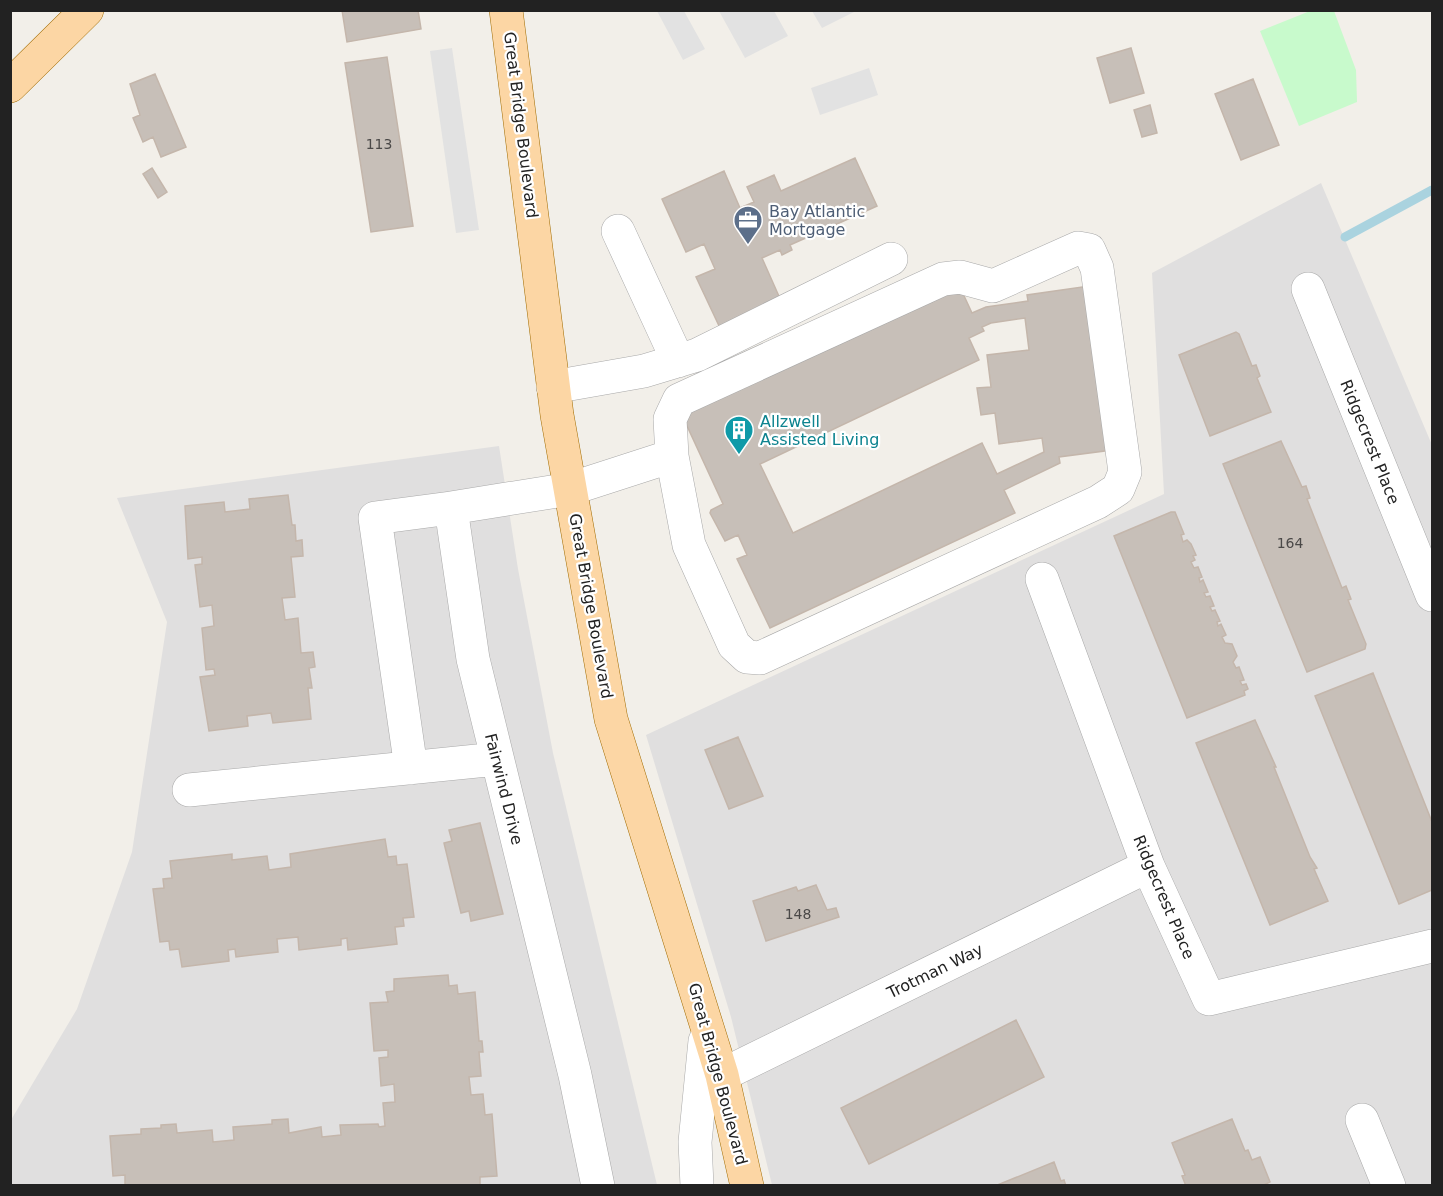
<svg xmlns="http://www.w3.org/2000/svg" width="1443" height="1196" viewBox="0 0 1443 1196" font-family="'DejaVu Sans',sans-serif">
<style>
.residential{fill:#e0dfdf}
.park{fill:#c8facc}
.parking{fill:#e2e2e2}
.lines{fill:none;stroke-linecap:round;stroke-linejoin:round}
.stream{stroke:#aad3df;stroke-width:9}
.building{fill:#c7bfb8;stroke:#c4b6ab;stroke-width:1.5;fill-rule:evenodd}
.minor-casing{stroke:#a9a9a9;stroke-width:34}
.major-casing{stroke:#a06b00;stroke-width:34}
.minor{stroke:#fff;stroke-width:33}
.major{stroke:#fcd6a4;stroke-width:33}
.labels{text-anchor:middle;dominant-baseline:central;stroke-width:4.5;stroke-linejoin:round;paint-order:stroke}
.number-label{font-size:14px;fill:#4b4948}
.street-label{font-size:16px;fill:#222;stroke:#fff}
.service-label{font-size:16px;fill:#4e5e75;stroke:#fff;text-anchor:start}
.culture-label{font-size:16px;fill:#0d838f;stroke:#fff;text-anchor:start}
</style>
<rect width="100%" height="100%" fill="#f2efe9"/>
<path class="residential" d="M1321,183L1432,445V1185H772L731,1017L646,735L1164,494L1152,273Z
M499,446L518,569L553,753L657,1185L11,1186V1120L77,1009L132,852L167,622L117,498Z"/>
<path class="park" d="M1310,11H1334L1356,70L1357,102L1299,126L1260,31Z"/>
<path class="parking" d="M657,11H684L705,49L683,60Z
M719,11H774L788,36L745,58Z
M812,11H856L822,28Z
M452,48L479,230L456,233L430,51Z
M869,68L878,95L820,115L811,88Z"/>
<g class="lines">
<path class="stream" d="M1345,237L1432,190"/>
</g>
<path class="building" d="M342,10H418L421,29L347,42Z
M1131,48L1144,93L1110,103L1097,58Z
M387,57L413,226L371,232L345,63Z
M155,74L186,147L161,157L153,137L143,142L133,118L140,115L130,84Z
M1253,79L1279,145L1241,160L1215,94Z
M1150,105L1157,133L1142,137L1134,110Z
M855,158L877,206L790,245L792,250L782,255L780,250L762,258L782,303L721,330L696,277L715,269L704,244L686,252L662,199L724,171L740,208L754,202L747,187L774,175L781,191Z
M152,168L167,192L158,198L143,174Z
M959,285L972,313L986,307L1028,301L1027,295L1089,286L1112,450L1059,457L1060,463L1004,490L1015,513L770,628L737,559L747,555L738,535L725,541L710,513L711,510L723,504L682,415ZM1025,318L1029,350L987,355L991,387L977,388L981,415L995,413L999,444L1042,438L1044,452L997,474L982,443L793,533L760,464L979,360L969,338L984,331L982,327L991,323Z
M1236,332L1239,334L1252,366L1256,365L1260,376L1257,378L1271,412L1210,436L1179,355Z
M1281,441L1302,487L1306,486L1310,498L1307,499L1342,588L1346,586L1351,599L1348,600L1366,644L1365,649L1307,672L1223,464Z
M288,495L292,525H295L296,541L302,540L303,556L291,557L295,597L282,598L285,620L298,618L301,653L313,652L315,667L309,668L312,688H308L311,719L273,723L271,713L247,716L248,726L209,731L200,677L215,675L214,669L206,670L202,628L214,626L212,605L200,607L195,565L202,564V557L188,559L185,506L224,502L225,512L250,509L249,499Z
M1171,512H1175L1184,534L1181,535L1183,542L1187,540L1191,544L1196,555L1193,556L1195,560L1191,562L1194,568L1198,567L1202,577L1199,578L1200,582L1203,580L1208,592L1204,593L1206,597L1210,596L1214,606L1210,607L1212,611L1215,610L1220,621L1217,622L1218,626L1221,624L1226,635L1222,637L1225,643L1232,644L1237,656L1233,662L1236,668L1239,667L1244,680L1240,681L1242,685L1246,684L1248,689L1244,691L1245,695L1187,718L1114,536Z
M1373,673L1432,822V890L1399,904L1315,696Z
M1255,720L1276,767H1274L1310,857L1317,868L1314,869L1328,901L1270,925L1196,743Z
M738,737L763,796L729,809L705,750Z
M480,823L503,914L471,921L469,911L461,913L444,843L452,841L449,830Z
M385,839L388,857L396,856L397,865L407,864L414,917L403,918L404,926L395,927L397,944L348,950L347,938L341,939V945L299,950L298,937L277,939L278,952L236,957L235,949L228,950L229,961L182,967L179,949L170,950L169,941L160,942L153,889L164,888L163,879L172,878L170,861L232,854V860L267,856L269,870L291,867L290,854Z
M816,885L827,910L836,908L839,917L766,941L753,901L796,887L798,891Z
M448,975L449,986L457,985L458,994L475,992L479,1041H482L483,1052H479L481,1076L469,1077L471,1095L483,1094L485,1115L492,1114L497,1176L480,1177V1186H125V1175L113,1176L110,1136L141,1134V1129L161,1128V1125L176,1124L177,1133L212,1130L213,1142L234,1140L233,1127L272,1124V1120L288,1119L289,1133L321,1127L322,1137L341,1135L340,1125L378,1124L379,1127L385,1126L383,1103L395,1102L394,1084L381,1086L379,1058L388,1057V1050L374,1051L370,1003L388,1002L386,992L394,991V979Z
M1016,1020L1044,1077L869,1164L841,1108Z
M1232,1119L1245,1151L1248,1150L1252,1160L1260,1157L1270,1182L1262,1186H1186L1182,1176L1185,1175L1172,1143Z
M1054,1162L1061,1181L1064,1180L1066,1186H995Z"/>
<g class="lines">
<g class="minor-casing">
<path id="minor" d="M618,231L678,361
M1308,289L1432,595
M553,387L644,371L697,355L891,259
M1042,579L1148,866L1209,999L1432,946
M411,768L375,518L451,508
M189,790L497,759
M722,1075L1148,866
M1362,1120L1389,1186
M598,1186L575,1075L473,659L451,508L570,489L672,456L670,419L679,400L943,279L960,277L993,286L1078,248L1089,250L1097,268L1125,472L1118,489L1098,502L760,658L747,657L734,645L689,545L672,456
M697,1186L695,1142L705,1041"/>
</g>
<g class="major-casing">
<path id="major" d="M506,10L557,415L611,719L722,1075L747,1186
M10,86L87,10"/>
</g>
<use href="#minor" class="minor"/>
<use href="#major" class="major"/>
</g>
<defs>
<g id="office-pin" transform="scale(1.5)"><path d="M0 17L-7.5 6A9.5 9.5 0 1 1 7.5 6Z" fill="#5c6f8a" stroke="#fff"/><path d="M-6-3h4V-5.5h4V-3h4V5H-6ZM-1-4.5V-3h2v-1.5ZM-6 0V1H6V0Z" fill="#fff"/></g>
<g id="building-pin" transform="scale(1.5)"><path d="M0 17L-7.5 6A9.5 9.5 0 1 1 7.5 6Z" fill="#0f9aa8" stroke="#fff"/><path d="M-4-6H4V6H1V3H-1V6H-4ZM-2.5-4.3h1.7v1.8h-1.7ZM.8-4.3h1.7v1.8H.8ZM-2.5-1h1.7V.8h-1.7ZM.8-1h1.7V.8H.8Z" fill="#fff"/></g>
</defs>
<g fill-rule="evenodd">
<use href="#office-pin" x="748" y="220"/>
<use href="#building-pin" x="739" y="430"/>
</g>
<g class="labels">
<g class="number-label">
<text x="379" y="144">113</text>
<text x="1290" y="543">164</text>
<text x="798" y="914">148</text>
</g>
<g class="street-label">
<text transform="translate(521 125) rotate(83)">Great Bridge Boulevard</text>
<text transform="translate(1370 442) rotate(68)">Ridgecrest Place</text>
<text transform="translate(591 606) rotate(80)">Great Bridge Boulevard</text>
<text transform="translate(504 789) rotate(76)">Fairwind Drive</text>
<text transform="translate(1164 897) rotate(67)">Ridgecrest Place</text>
<text transform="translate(935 971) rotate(-26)">Trotman Way</text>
<text transform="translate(718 1074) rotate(75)">Great Bridge Boulevard</text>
</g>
<g class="service-label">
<text x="769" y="211">Bay Atlantic<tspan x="769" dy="18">Mortgage</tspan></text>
</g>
<g class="culture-label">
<text x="760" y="421">Allzwell<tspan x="760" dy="18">Assisted Living</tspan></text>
</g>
</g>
<rect width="1443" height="1196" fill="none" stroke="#222222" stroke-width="24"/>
</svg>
